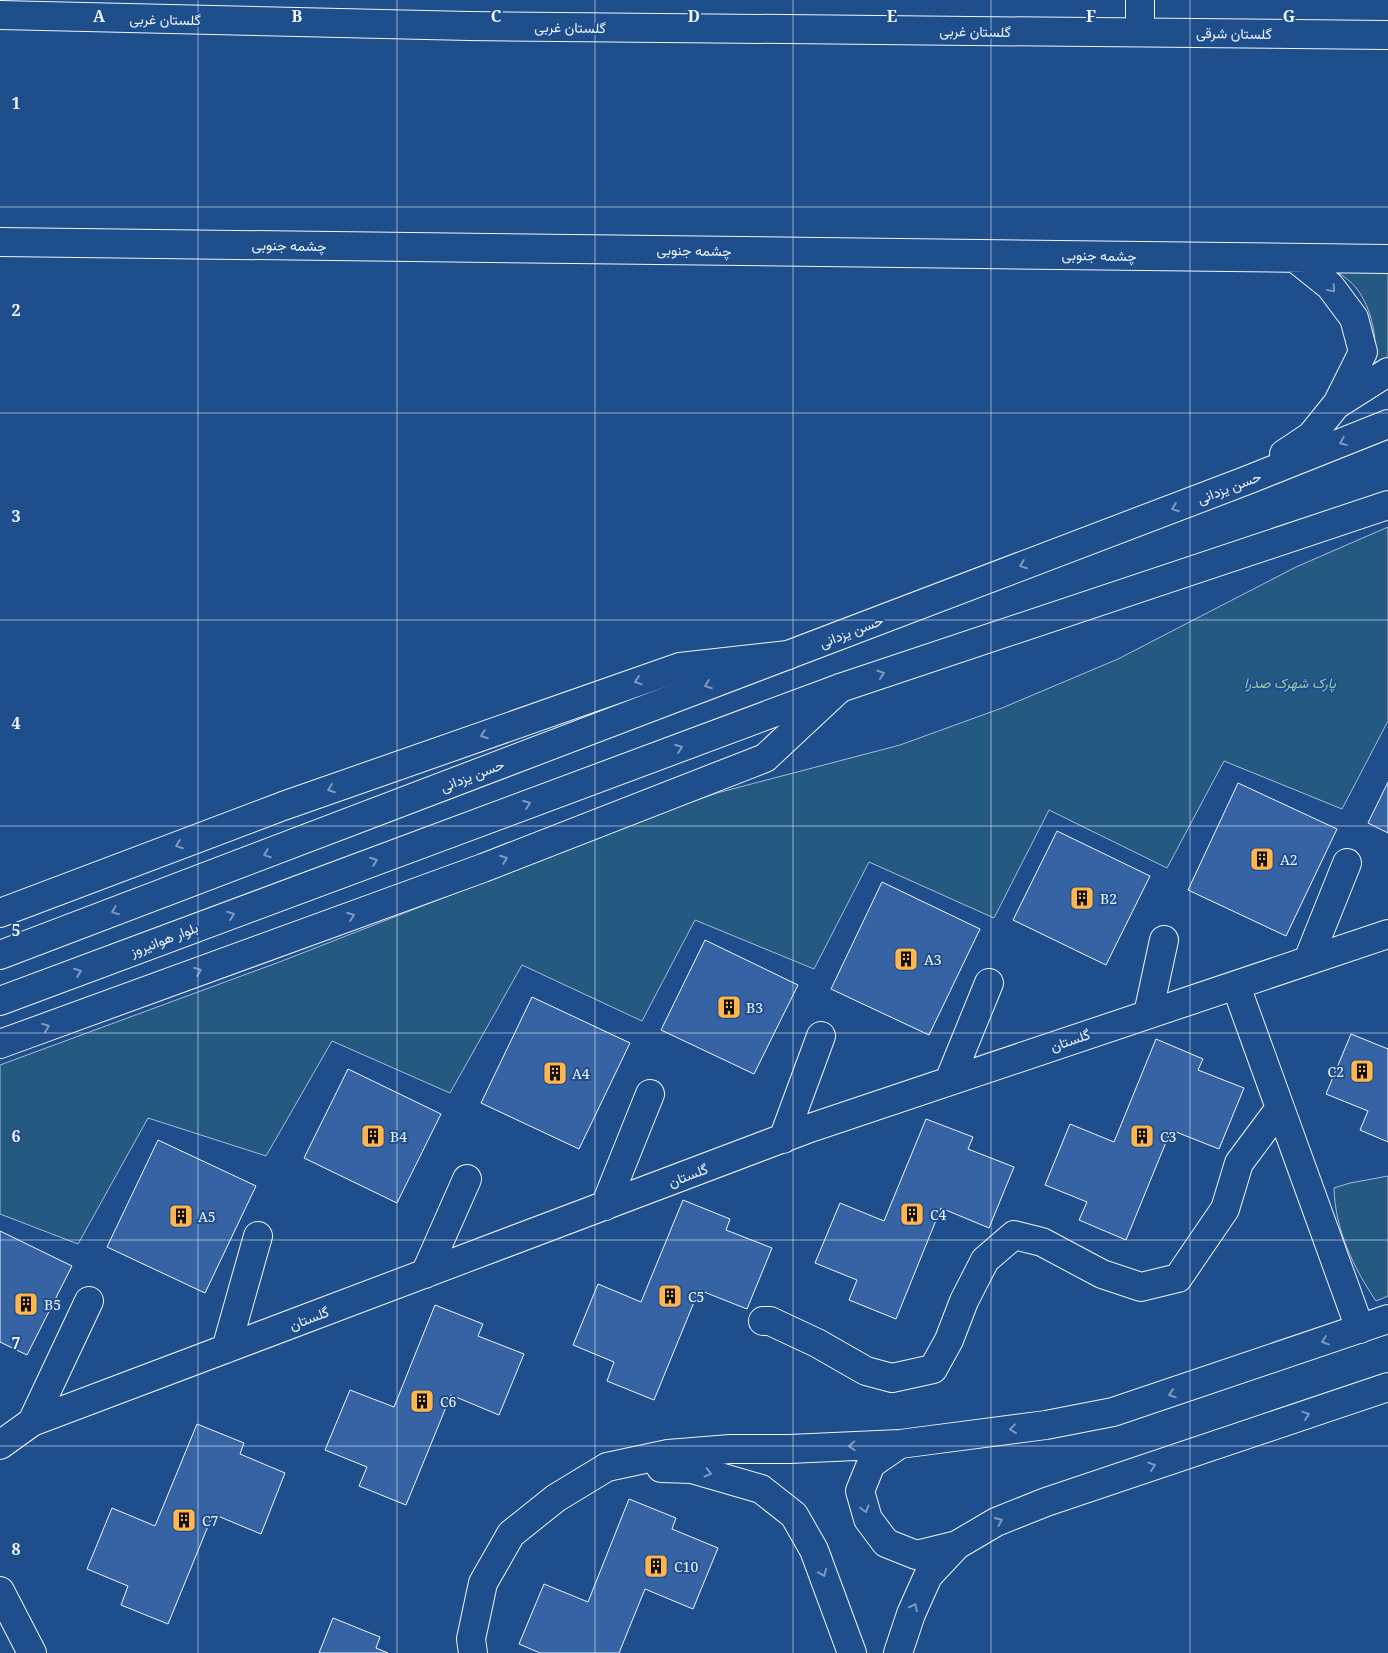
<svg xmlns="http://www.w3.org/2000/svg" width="1388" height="1653" viewBox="0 0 1388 1653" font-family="'Noto Serif',Vazirmatn,serif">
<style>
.green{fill:#245a82;stroke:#a8bbd7}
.building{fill:#3563a3;stroke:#f2f6ff}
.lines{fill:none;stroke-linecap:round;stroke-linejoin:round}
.street-casing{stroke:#f2f6ff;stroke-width:30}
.secondary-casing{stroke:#f2f6ff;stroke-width:30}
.highway-casing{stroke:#f2f6ff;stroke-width:30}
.street{stroke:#1f4e8c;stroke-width:28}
.secondary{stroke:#1f4e8c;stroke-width:28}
.highway{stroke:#1f4e8c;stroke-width:28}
.oneway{stroke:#7e9ac0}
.grid{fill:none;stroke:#f2f6ff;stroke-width:1;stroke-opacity:0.55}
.labels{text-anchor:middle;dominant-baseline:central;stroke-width:4;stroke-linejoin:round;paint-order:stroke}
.street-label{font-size:14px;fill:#f2f6ff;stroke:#1f4e8c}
.park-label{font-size:14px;font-style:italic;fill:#97c8a6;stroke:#1f4e8c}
.poi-label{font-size:14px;fill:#f2f6ff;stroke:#1f4e8c;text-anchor:start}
.grid-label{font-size:16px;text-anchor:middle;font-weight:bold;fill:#f2f6ff;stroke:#1f4e8c;stroke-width:4;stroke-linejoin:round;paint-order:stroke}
</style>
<rect width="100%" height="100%" fill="#1f4e8c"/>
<path class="green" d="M1388,270V358L1374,364C1378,339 1372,309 1357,289C1352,282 1343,276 1336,271Z
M1388,527V721L1342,809L1224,761L1167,868L1049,810L994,918L869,862L814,969L695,920L642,1021L522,965L450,1093L332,1041L266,1156L148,1118L78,1244L0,1214V1065L282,961L652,816L717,793L900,745L1002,708L1118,659L1296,567Z
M1388,1176V1296L1376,1301C1353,1267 1335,1229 1334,1188L1350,1183Z"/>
<path class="building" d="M1388,782V833L1368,823Z
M1238,783L1337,829L1286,936L1188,890Z
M1057,831L1150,876L1106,965L1013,920Z
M882,882L980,929L929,1035L831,989Z
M705,940L798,985L754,1074L661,1030Z
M532,997L630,1043L579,1149L481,1103Z
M1351,1034L1388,1049V1142L1360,1130L1368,1111L1326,1094Z
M1156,1039L1203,1059L1198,1070L1244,1088L1219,1149L1171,1130L1126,1240L1079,1220L1087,1202L1045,1185L1070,1124L1114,1142Z
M348,1069L441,1114L397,1203L304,1158Z
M926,1119L973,1137L968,1149L1014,1167L989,1228L941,1208L896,1319L849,1300L857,1280L815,1263L840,1203L884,1221Z
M158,1140L256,1186L205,1293L107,1247Z
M683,1200L730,1219L726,1230L772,1248L747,1309L699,1290L654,1400L607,1381L614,1362L573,1345L598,1284L641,1302Z
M0,1231L72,1266L27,1355L0,1342Z
M435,1305L483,1324L478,1336L524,1354L499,1415L451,1395L406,1505L359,1486L367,1467L325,1450L350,1390L394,1407Z
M197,1424L244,1443L240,1454L285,1473L261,1534L213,1514L168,1624L121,1605L128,1586L87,1569L112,1508L155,1526Z
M629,1499L676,1518L672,1529L718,1548L693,1609L645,1589L619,1653H540L519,1644L544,1584L588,1602Z
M333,1618L380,1637L376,1648L388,1653H319Z"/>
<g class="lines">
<g class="street-casing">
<path id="street" d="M1140,0V32
M1308,960L1347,863
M1236,986L1360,1329
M1148,1014L1164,940
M949,1081L989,983
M783,1139L821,1036
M605,1206L650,1094
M425,1274L467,1179
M763,1321H770L817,1343L866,1371L892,1378L933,1369L949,1340L964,1301L985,1260L1014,1235L1042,1242L1102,1274L1141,1287L1178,1278L1225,1209L1239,1163L1280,1108
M226,1349L258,1236
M32,1422L89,1301
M900,1444L871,1464L860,1491L868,1519L886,1543L916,1555L957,1545L996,1522L1046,1502L1388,1387
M0,1445L32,1422L810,1128L1388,934
M661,1468L692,1469L761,1489L794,1515L814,1550L852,1653
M0,1591L32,1653
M473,1653L471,1639L483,1583L511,1534L556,1498L607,1467L668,1454L730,1449H789L900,1444L1046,1425L1113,1412L1388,1319
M898,1653L911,1614L928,1576L957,1545"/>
</g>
<g class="secondary-casing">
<path id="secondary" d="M0,15L469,26L1388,35
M0,242L1388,259
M1295,258L1330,286L1354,318L1363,352L1337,404
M1284,454L1311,436L1336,405L1388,372
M0,955L1245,481L1388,424
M0,1001L840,688L1388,505"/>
</g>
<g class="highway-casing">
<path id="highway" d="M0,913L283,806L680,667L788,655
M0,1044L483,868L765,758L840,688"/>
</g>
<use href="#street" class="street"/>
<use href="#secondary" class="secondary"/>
<use href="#highway" class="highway"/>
</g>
<defs><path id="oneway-chevron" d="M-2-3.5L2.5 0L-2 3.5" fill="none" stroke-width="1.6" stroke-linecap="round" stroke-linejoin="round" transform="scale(1.25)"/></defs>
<g class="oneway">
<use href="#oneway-chevron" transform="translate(1332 289) rotate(49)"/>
<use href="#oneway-chevron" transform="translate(1343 442) rotate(158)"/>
<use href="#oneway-chevron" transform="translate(1175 508) rotate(159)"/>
<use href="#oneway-chevron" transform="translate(1023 565) rotate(159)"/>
<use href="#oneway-chevron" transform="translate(881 674) rotate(-18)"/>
<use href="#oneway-chevron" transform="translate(638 681) rotate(161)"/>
<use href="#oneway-chevron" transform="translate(708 685) rotate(159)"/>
<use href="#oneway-chevron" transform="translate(484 735) rotate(160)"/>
<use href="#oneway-chevron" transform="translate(679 748) rotate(-20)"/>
<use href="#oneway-chevron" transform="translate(331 789) rotate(160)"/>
<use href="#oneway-chevron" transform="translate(527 804) rotate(-20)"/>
<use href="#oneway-chevron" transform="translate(179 845) rotate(159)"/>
<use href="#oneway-chevron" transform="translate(267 854) rotate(159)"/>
<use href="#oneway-chevron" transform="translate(504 859) rotate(-21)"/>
<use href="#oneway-chevron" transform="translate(374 861) rotate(-20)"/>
<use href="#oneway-chevron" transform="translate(115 911) rotate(159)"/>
<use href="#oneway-chevron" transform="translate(231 915) rotate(-21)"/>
<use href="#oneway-chevron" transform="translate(351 916) rotate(-20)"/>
<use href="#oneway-chevron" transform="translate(198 971) rotate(-20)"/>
<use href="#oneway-chevron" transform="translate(78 972) rotate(-21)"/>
<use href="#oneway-chevron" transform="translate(46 1027) rotate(-20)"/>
<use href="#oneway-chevron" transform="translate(1325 1341) rotate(161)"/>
<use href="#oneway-chevron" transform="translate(1172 1394) rotate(162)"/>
<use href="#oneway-chevron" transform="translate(1306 1415) rotate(-19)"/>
<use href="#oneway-chevron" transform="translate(1013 1429) rotate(173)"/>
<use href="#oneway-chevron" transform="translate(852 1446) rotate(177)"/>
<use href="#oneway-chevron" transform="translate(1152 1466) rotate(-19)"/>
<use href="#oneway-chevron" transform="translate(708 1473) rotate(14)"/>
<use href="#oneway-chevron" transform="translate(865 1509) rotate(75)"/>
<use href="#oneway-chevron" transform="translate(999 1521) rotate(-24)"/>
<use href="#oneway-chevron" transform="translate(823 1573) rotate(68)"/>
<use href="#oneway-chevron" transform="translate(914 1607) rotate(-65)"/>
</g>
<path class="grid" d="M198,0V1653M397,0V1653M595,0V1653M793,0V1653M991,0V1653M1190,0V1653M0,207H1388M0,413H1388M0,620H1388M0,826H1388M0,1033H1388M0,1240H1388M0,1446H1388"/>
<defs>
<g id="building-square" transform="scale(1.25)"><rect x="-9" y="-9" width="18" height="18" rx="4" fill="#ffb74d" stroke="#1f4e8c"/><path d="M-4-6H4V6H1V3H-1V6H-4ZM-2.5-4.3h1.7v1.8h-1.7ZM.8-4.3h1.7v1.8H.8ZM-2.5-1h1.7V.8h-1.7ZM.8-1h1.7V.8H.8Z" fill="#111"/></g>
</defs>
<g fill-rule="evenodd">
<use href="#building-square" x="1262" y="859"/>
<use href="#building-square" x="1082" y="898"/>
<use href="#building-square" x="906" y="959"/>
<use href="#building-square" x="729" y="1007"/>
<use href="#building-square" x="1362" y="1071"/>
<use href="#building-square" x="555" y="1073"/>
<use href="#building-square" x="373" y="1136"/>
<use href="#building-square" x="1142" y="1136"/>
<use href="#building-square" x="912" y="1214"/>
<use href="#building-square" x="181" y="1216"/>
<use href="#building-square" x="670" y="1296"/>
<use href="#building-square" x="26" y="1304"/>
<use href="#building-square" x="422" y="1401"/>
<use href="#building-square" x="184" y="1520"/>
<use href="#building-square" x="656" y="1566"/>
</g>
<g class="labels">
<g class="street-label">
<text transform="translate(165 19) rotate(1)">گلستان غربی</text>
<text transform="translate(570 27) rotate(1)">گلستان غربی</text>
<text transform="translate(975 31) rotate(1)">گلستان غربی</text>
<text transform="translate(1234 33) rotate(1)">گلستان شرقی</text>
<text transform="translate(289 245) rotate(1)">چشمه جنوبی</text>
<text transform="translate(694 250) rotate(1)">چشمه جنوبی</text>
<text transform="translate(1099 255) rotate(1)">چشمه جنوبی</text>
<text transform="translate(1229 487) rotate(-21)">حسن یزدانی</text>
<text transform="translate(851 631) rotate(-21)">حسن یزدانی</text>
<text transform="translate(472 775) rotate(-21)">حسن یزدانی</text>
<text transform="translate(164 939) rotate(-21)">بلوار هوانیروز</text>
<text transform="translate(1070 1040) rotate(-19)">گلستان</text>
<text transform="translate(688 1175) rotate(-21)">گلستان</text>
<text transform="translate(309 1318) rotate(-21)">گلستان</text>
</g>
<g class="park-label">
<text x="1290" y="682">پارک شهرک صدرا</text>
</g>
<g class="poi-label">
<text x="1280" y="859">A2</text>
<text x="1100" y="898">B2</text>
<text x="924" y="959">A3</text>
<text x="746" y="1007">B3</text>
<text x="1344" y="1071" text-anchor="end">C2</text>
<text x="572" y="1073">A4</text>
<text x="390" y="1136">B4</text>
<text x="1160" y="1136">C3</text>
<text x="930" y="1214">C4</text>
<text x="198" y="1216">A5</text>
<text x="688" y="1296">C5</text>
<text x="44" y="1304">B5</text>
<text x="440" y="1401">C6</text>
<text x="202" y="1520">C7</text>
<text x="674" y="1566">C10</text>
</g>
</g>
<g class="grid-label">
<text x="99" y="22">A</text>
<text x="297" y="22">B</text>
<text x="496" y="22">C</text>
<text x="694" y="22">D</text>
<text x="892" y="22">E</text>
<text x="1091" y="22">F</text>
<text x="1289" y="22">G</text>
<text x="16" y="109">1</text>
<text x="16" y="316">2</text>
<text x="16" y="522">3</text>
<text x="16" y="729">4</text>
<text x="16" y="936">5</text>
<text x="16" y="1142">6</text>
<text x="16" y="1349">7</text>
<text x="16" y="1555">8</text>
</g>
</svg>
